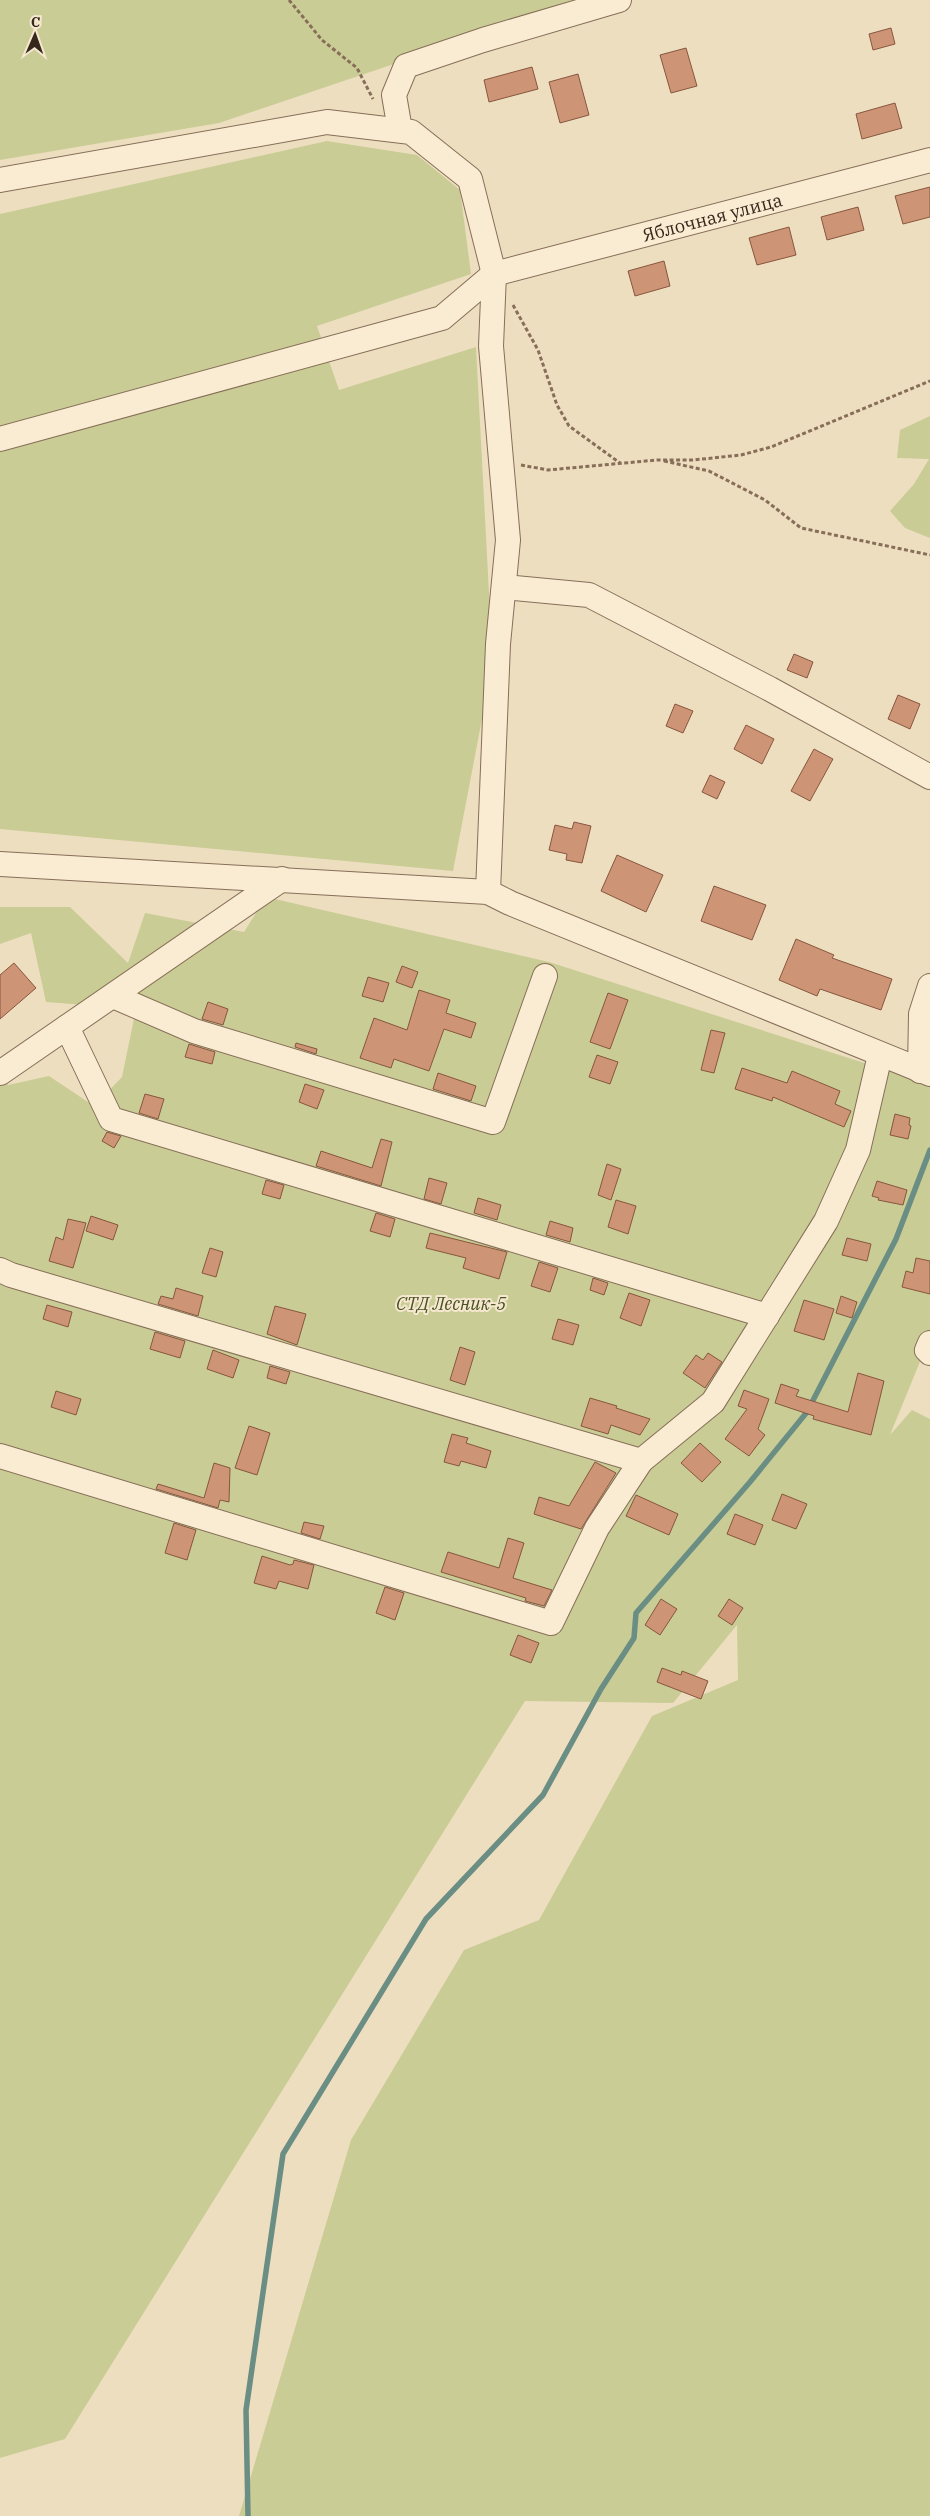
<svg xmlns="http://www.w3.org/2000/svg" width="930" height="2516" viewBox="0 0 930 2516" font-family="'IBM Plex Serif',serif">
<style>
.green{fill:#c9cc94}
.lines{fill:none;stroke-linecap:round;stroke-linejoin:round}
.stream{stroke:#6a8e83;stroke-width:5.5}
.building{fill:#cd9575;stroke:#87563e}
.minor-casing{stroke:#876e58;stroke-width:26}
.path{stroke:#876e58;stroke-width:3;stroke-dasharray:4 2.5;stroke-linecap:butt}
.minor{stroke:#f9ecd3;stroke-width:24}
.labels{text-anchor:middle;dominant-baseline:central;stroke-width:4;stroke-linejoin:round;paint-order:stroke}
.street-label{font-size:18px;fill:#37281c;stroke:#f6e8d0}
.park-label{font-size:18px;font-style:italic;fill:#4a5323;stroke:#f6e8d0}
</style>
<rect width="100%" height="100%" fill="#eedec0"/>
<path class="green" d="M0,0H583L219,123L0,160Z
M327,141L417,155L460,190L471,274L317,326L339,390L476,347L491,631L482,719L453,871L0,829V214Z
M930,416V538L905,528L890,511L914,484L929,459L897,458L900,430Z
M266,897L549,962L930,1084V1337L890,1435L912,1410L930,1419V2516H239L351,2140L464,1950L539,1920L652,1716L738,1680L737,1625L673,1703L525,1701L65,2439L0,2458V1057L8,1085L49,1076L94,1106L122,1077L136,1009L46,1002L31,933L0,944V907H70L128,963L145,913L244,932Z"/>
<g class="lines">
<path class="stream" d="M248,2516L246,2410L283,2154L426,1919L543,1795L601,1689L634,1638L636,1613L750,1482L807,1412L896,1239L930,1150"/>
</g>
<path class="building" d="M891,28L895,44L873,50L869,34Z
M686,48L697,86L671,93L660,55Z
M532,67L538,89L489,102L484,80Z
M578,74L589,115L560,123L549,82Z
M895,103L902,128L862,139L856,114Z
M930,187V217L903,224L895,196Z
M858,207L864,230L827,240L821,217Z
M789,227L796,255L757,265L749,238Z
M664,261L670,286L635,296L628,271Z
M794,654L813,662L807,678L787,670Z
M898,695L920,704L910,729L888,719Z
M675,704L693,711L683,733L666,726Z
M746,725L774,739L762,764L734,749Z
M814,749L833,759L810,801L791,791Z
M710,775L725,782L717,799L702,792Z
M574,822L591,826L582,863L566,860L567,854L549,850L555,825L572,829Z
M617,855L663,875L646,912L601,891Z
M714,886L766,905L752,940L701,921Z
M796,939L834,955L832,958L892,979L881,1010L820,989L817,996L779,980Z
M14,963L36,988L0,1019V975Z
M402,966L418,972L412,988L396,982Z
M368,977L389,983L383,1002L362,996Z
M419,990L450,1000L446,1013L476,1023L471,1038L444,1029L429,1071L394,1059L391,1068L360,1058L374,1018L407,1030Z
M608,993L628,1000L610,1049L590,1042Z
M208,1002L228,1009L223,1025L202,1019Z
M711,1030L725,1033L714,1073L701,1070Z
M296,1043L317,1049L316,1054L295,1047Z
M189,1044L215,1052L212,1064L185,1057Z
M597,1055L618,1062L610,1084L589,1077Z
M742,1068L787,1083L792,1071L840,1091L835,1104L851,1111L844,1127L773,1097L772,1101L735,1089Z
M438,1073L476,1086L471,1101L433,1089Z
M305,1084L324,1090L317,1109L299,1102Z
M145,1094L164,1099L158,1119L139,1113Z
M895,1114L910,1118L909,1125L911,1126L908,1139L890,1135Z
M107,1132L121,1136L114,1148L102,1141Z
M381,1139L392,1142L381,1186L316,1166L321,1151L372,1168Z
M607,1164L621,1169L611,1200L598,1195Z
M429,1178L447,1183L441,1204L424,1199Z
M266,1180L284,1185L280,1199L262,1194Z
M877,1181L907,1190L903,1205L878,1200L879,1198L872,1196Z
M478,1198L501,1205L497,1220L474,1213Z
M616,1200L636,1206L628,1234L608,1227Z
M376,1213L395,1219L390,1237L370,1231Z
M91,1216L118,1225L113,1240L86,1231Z
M68,1219L86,1223L73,1268L49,1261L56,1237L63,1240Z
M550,1221L573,1228L570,1242L546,1235Z
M430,1233L507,1252L499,1279L463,1268L466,1258L426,1248Z
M847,1238L871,1244L867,1261L842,1255Z
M210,1248L223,1252L216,1277L202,1273Z
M916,1258L930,1261V1294L902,1287L906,1271L913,1273Z
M539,1262L558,1268L550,1292L531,1286Z
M593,1278L608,1283L604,1295L590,1290Z
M176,1288L203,1296L198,1316L158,1304L161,1296L173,1299Z
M629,1293L650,1300L641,1326L620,1318Z
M841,1296L857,1302L852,1318L836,1313Z
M804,1300L834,1309L824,1340L794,1331Z
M47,1305L72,1312L68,1327L43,1319Z
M275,1306L306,1314L297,1345L267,1334Z
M558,1319L579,1325L573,1345L552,1339Z
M155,1332L185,1341L180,1358L150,1349Z
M460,1347L475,1352L465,1385L450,1380Z
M213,1350L239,1360L233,1378L207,1369Z
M708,1353L722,1362L705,1388L683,1373L696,1355L703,1360Z
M270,1366L290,1372L286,1384L267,1378Z
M858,1373L884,1381L871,1435L813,1419L814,1416L775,1403L781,1384L799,1390L796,1396L848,1412Z
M744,1390L769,1399L758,1429L765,1435L749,1456L725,1439L747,1409L738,1406Z
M56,1391L81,1399L76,1415L51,1407Z
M590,1398L617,1406L616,1408L650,1419L640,1435L611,1425L608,1434L581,1426Z
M249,1426L270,1433L257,1475L235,1468Z
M452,1434L468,1438L466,1443L491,1451L486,1468L461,1461L459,1466L444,1462Z
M700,1443L721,1462L702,1482L681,1463Z
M595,1462L616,1473L581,1529L534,1514L539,1497L569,1506Z
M214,1463L230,1468L229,1502L220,1500L218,1508L156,1489L158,1484L204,1498Z
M782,1494L807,1504L796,1529L772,1520Z
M636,1495L678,1514L669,1535L626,1516Z
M735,1514L763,1525L755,1545L727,1534Z
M304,1522L324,1526L320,1539L301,1533Z
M174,1523L196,1530L187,1560L165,1553Z
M508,1538L524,1543L513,1578L552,1590L544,1606L525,1601L526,1598L441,1572L448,1552L499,1568Z
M262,1556L290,1565L293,1564L294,1560L314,1565L308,1589L279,1581L276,1589L254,1583Z
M385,1587L404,1593L395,1620L376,1613Z
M661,1599L677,1609L660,1635L645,1625Z
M729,1599L743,1608L732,1625L718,1616Z
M518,1635L539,1643L531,1663L510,1655Z
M662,1668L681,1675L682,1671L708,1681L701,1699L657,1682Z"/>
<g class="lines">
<g class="minor-casing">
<g id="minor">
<path d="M400,130L394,95L406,66L483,40L619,0"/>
<path d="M0,180L327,122L411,132L470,179L494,274L491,346L508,540L498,644L488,892"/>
<path id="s1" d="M0,439L442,318L494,274L930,160"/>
<path d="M504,587L589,595L770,689L930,777"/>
<path d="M0,864L488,892L510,903L930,1074"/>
<path d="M113,996L194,1031L493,1122L545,976"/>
<path d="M67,1027L111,1119L767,1316"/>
<path d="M920,1071L921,1014L930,986"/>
<path d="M0,1073L282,879"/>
<path d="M0,1270L11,1275L641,1461L713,1402L826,1221L858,1150L880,1055"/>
<path d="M930,1343L927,1350L930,1353"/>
<path d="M0,1456L551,1623L597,1528L641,1461"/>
</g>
</g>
<path class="path" d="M289,0L322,40L357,68L373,99
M513,305L538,350L557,405L569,426L620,463
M664,461L709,471L765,500L801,528L930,555
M521,465L548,470L657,460H693L741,455L771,447L930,381"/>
<use href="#minor" class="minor"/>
</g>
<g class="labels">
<g class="street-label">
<text stroke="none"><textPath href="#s1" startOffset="752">Яблочная улица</textPath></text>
</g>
<g class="park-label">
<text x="451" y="1303">СТД Лесник-5</text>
</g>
</g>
<g transform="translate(35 35) rotate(2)" stroke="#f6e8d0" stroke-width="4" paint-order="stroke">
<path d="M0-4L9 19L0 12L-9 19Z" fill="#37281c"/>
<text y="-8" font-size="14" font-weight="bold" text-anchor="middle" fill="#37281c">С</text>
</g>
</svg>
